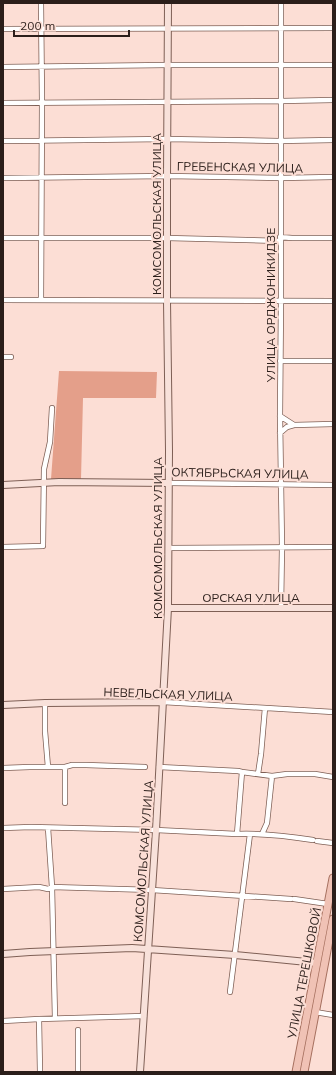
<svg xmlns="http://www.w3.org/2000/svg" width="336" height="1075" viewBox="0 0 336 1075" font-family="Mulish,sans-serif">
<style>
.green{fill:#e49f8a}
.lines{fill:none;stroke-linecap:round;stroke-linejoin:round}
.street-casing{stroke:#7e5f55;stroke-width:6}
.secondary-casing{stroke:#7e5f55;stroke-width:8}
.primary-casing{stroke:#a56f5e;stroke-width:9}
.street{stroke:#fff;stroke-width:4.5}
.secondary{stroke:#f8e1da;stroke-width:6}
.primary{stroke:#f0c2b5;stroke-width:7}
.labels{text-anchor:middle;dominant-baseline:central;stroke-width:4;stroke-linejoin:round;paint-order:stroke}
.street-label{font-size:12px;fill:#2b1e1a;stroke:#fcded5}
</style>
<rect width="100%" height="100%" fill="#fcded5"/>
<path class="green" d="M59,371L157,372L156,398H83L81,479H51Z"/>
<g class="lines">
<g class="street-casing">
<path id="street" d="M3,29L333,28
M3,67L167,65H333
M3,103L281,101L333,100
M3,141L167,139L279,141L333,140
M3,178L167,176L281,178L333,177
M280,237L292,238H333
M3,238H167L280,241
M3,300L333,301
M41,300L42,102L41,3
M3,357H11
M280,361H333
M280,416L294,425
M280,433L287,427L294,425L333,424
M169,483L333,485
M3,547L43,546L44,469L50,442L52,408
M169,548L333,547
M281,608L282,547L280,416L281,301V3
M163,702L333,712
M45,703V731L48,767
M159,767L238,771L242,772L272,776L287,774H315L333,777
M3,768L30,767H65L72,765H86L145,767
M258,774L261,754L265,708
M65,803V767
M3,828L31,827L156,830L237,834C263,833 288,836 313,840
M48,828L52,887L55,1018
M237,834L242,772
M262,834L267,823L272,776
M317,841L333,843
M3,889L39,887L48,889L52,887L152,890L291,899
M294,899L328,904
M230,992L250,834
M315,1012L333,1015
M39,1019L40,1072
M3,1021L39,1019L144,1016
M78,1072V1030"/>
</g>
<g class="secondary-casing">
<path id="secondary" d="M3,485L59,482L169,483
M168,608H333
M3,705L45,703L163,702
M3,954L30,952L132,948L235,955L317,963
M140,1072L156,830L168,608L169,451L167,301V176L168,3"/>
</g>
<g class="primary-casing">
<path id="primary" d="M296,1072L333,878
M304,1072L333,919"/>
</g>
<use href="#street" class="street"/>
<use href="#secondary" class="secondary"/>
<use href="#primary" class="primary"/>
</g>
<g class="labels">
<g class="street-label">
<text transform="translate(240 167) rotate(1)">ГРЕБЕНСКАЯ УЛИЦА</text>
<text transform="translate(156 214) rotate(-90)">КОМСОМОЛЬСКАЯ УЛИЦА</text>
<text transform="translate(270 305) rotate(-90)">УЛИЦА ОРДЖОНИКИДЗЕ</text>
<text transform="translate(240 473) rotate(1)">ОКТЯБРЬСКАЯ УЛИЦА</text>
<text transform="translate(157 538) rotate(-90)">КОМСОМОЛЬСКАЯ УЛИЦА</text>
<text x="251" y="597">ОРСКАЯ УЛИЦА</text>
<text transform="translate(168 694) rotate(2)">НЕВЕЛЬСКАЯ УЛИЦА</text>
<text transform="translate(143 861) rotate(-86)">КОМСОМОЛЬСКАЯ УЛИЦА</text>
<text transform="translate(304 973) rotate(-79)">УЛИЦА ТЕРЕШКОВОЙ</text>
</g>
</g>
<rect width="336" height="1075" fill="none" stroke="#2b1e1a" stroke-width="8"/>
<path d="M14 30v6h115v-6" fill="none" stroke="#2b1e1a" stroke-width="2"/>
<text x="20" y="30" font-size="12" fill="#2b1e1a" stroke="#fcded5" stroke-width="3" paint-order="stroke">200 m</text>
</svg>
